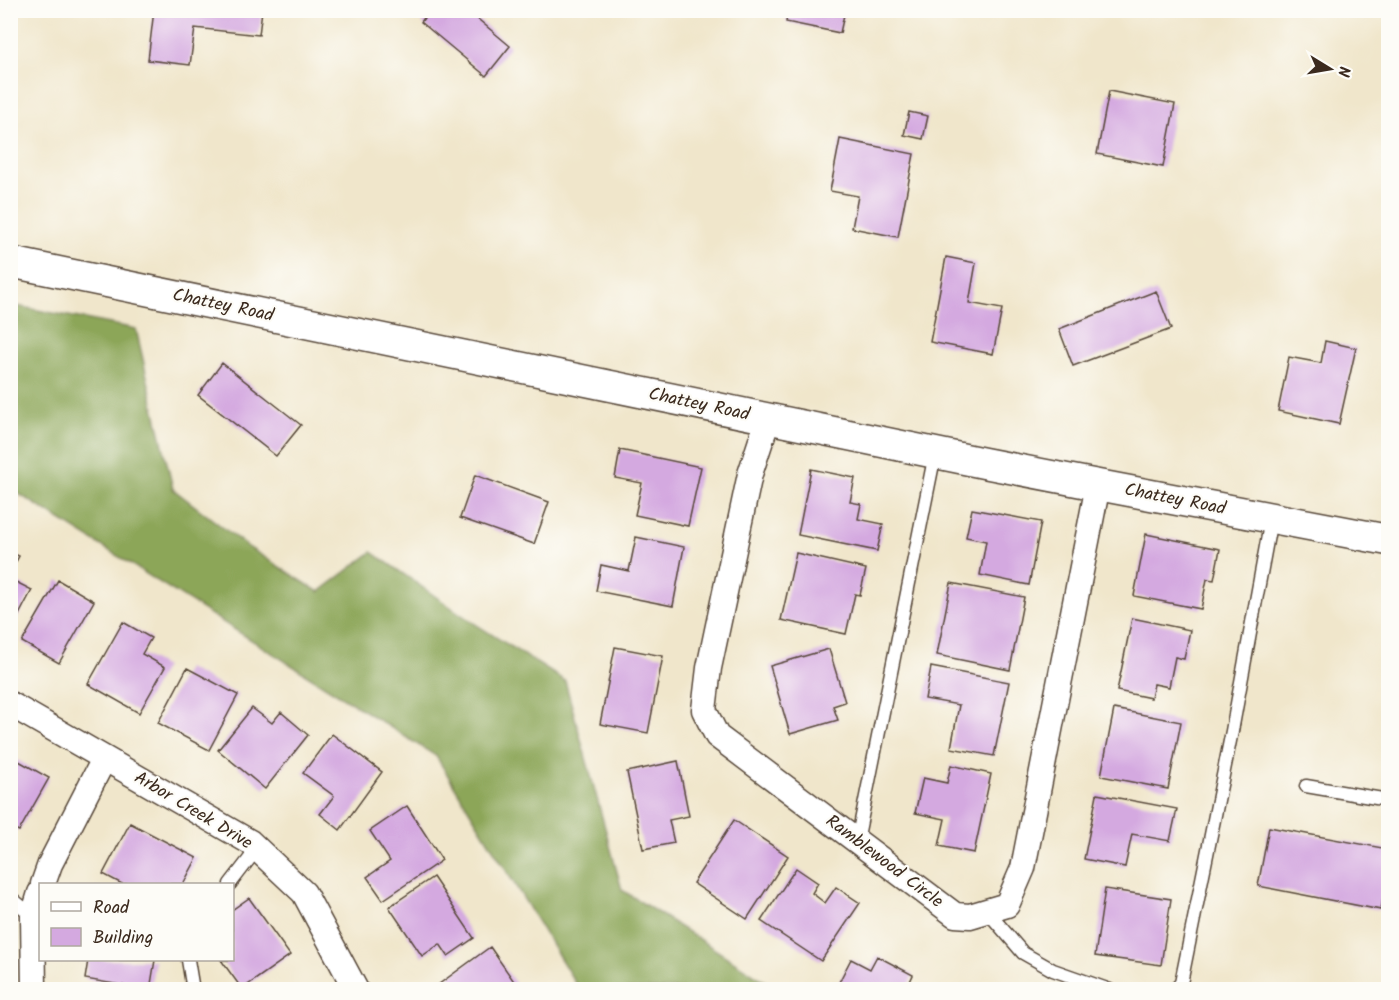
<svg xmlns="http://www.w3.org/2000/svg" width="1399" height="1000" viewBox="0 0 1399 1000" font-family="Kalam,sans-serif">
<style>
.forest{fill:#8ca659;stroke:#64683c;stroke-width:1.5}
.building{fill:#d4a9e0}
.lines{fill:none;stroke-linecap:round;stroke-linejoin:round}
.service-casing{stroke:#564638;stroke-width:15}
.minor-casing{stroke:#564638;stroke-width:27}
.tertiary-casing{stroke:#564638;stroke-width:33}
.service{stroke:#fff;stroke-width:12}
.minor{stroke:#fff;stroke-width:24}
.tertiary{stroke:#fff;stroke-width:30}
.labels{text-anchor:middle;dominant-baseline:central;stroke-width:4.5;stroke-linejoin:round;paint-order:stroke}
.street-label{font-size:18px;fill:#3b2a1e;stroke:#fdfcf7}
</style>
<rect width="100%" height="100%" fill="#fdfcf7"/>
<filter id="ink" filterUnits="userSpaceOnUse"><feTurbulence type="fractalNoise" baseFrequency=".0167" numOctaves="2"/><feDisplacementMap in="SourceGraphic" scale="12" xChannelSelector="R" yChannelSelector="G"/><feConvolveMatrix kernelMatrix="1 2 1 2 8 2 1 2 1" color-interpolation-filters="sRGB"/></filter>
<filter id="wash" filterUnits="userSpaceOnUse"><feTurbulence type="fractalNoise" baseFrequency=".008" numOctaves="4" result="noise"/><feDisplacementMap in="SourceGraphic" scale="24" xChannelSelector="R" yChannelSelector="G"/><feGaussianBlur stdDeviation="1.35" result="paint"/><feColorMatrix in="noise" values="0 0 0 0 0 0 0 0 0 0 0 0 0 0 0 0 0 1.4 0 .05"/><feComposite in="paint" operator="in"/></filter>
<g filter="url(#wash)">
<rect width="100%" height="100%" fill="#f0e6cb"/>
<path class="forest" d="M11,305L136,329L173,489L248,547L319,592L372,552L472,622L565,681L622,890L777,989H579L436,756L11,489Z"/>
<g id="blocks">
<path class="building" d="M154,10H262L259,35L195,28L190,65L148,60Z
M430,10H467L510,46L486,76L421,22Z
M788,10H845L840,33L786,22Z
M1109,91L1175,104L1163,167L1097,154Z
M909,112L928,116L923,139L904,135Z
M840,139L914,154L898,237L852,228L858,196L830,191Z
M946,257L976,263L969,303L1002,309L993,354L930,342Z
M1156,291L1171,329L1073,366L1059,329Z
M1325,341L1356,348L1339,424L1278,411L1289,357L1321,363Z
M222,363L301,425L276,456L198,395Z
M620,450L701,467L688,526L635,515L642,483L615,478Z
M811,469L855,478L850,502L861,504L858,519L883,524L877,551L798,535Z
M475,475L549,502L534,544L460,518Z
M972,509L1041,522L1029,585L980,575L986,541L966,537Z
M1146,534L1220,549L1214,580L1207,579L1201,609L1134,596Z
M636,537L684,547L673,606L596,591L601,565L629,571Z
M10,552L19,556L10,573Z
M796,553L866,569L860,595L855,594L846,634L781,620Z
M10,579L32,590L10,632Z
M58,580L94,601L59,663L22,642Z
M951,583L1024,597L1010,670L937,655Z
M1132,618L1190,630L1184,659L1175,657L1169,687L1154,684L1151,698L1117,691Z
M123,622L151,638L142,654L165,667L139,713L88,684Z
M615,647L663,656L648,733L600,724Z
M829,649L845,702L833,706L838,720L790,734L770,666Z
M931,667L1009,682L994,756L951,748L959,705L925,699Z
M187,668L238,695L209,750L158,723Z
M252,708L272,723L281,712L308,735L265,789L218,750Z
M1114,709L1181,722L1168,789L1101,776Z
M332,734L382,772L340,830L320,814L334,796L303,773Z
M10,756L49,778L19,831L10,827Z
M678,761L689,816L669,820L674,843L643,849L627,772Z
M951,765L991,774L974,853L939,846L945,819L915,813L923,778L947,783Z
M1097,794L1177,809L1170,841L1132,834L1125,867L1084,859Z
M407,806L442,860L383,900L367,877L390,861L370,831Z
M734,820L788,856L747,919L693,883Z
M130,823L197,858L183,884H122L103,874Z
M1269,827L1388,849V871L1381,910L1258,886Z
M796,868L818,883L812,893L825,903L836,887L860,903L821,961L761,921Z
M433,877L474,938L448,956L440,944L422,956L389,907Z
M1105,889L1171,899L1161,965L1095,956Z
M249,898L290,955L242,989L221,960H232V910Z
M490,947L520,990H431Z
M877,956L913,975L906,990H835L851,959L870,969Z
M88,960H155L150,990L85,979Z"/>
</g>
</g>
<g filter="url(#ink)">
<use href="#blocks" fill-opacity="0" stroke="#564638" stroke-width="1.5"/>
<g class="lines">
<g class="service-casing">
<path id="service" d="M1306,786L1388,800
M857,841L935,454
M230,884L257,849
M10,897L33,916
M987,911L1023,953L1053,970L1110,990
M188,960L193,990
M1174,990L1181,983L1232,731L1271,519"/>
</g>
<g class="minor-casing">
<path id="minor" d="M768,419L750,474L709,668L704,710L717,736L955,915L970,916L1007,905L1023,868L1098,485
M10,704L250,842L304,893L356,990
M43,884L50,864L104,759
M34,990L33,916L40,893"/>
</g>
<g class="tertiary-casing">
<path id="tertiary" d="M10,262L984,463L1098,485L1388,540"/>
</g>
<use href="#service" class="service"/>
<use href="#minor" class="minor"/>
<use href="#tertiary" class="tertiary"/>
</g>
</g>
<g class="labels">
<g class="street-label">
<text transform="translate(223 306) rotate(12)">Chattey Road</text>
<text transform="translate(699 405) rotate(12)">Chattey Road</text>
<text transform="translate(1175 500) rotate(11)">Chattey Road</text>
<text transform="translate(193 811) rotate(31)">Arbor Creek Drive</text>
<text transform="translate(884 862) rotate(37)">Ramblewood Circle</text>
</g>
</g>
<rect width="1399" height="1000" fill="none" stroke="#fdfcf7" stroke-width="36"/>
<rect x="39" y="883" width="195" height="78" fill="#fdfcf7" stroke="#afa8a0" stroke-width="1.5"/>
<rect x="51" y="902" width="30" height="9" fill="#ffffff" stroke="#afa8a0" stroke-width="1.5"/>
<text x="93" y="913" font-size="18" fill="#3b2a1e">Road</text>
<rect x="51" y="928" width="30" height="18" fill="#d4a9e0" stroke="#afa8a0" stroke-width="1.5"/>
<text x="93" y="943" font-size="18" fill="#3b2a1e">Building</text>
<g transform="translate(1330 69) rotate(101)" stroke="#fdfcf7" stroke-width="4.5" paint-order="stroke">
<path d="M0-4.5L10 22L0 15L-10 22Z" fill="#3b2a1e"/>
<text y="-9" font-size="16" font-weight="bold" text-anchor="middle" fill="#3b2a1e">N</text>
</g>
</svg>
